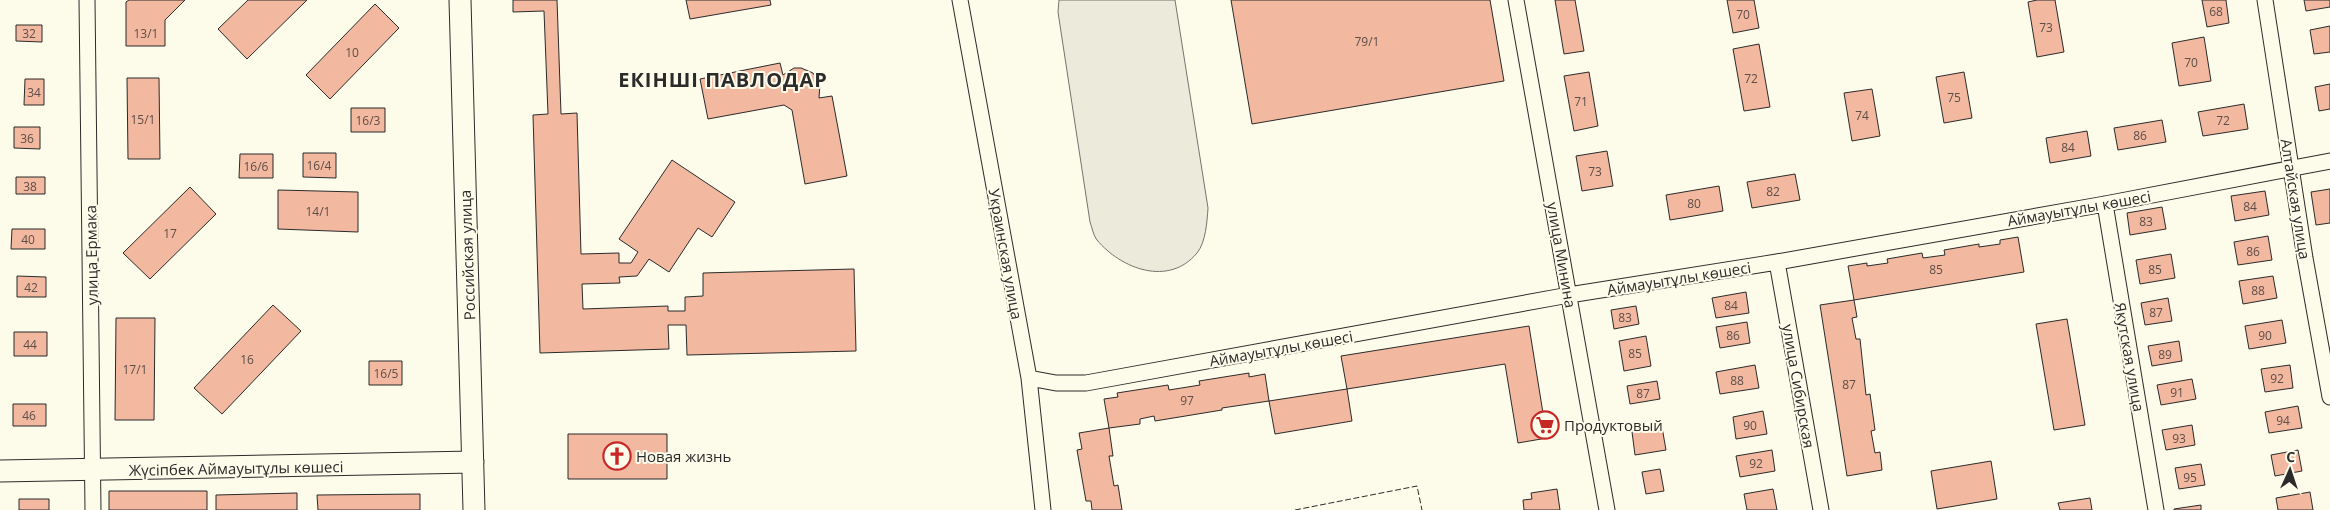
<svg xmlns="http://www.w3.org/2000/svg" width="2330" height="510" viewBox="0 0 2330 510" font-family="'Open Sans',sans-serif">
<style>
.green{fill:#ecebdb;stroke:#74746e}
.building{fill:#f2b8a0;stroke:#2b2b2b}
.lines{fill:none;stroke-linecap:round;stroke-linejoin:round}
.street-casing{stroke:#2b2b2b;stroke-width:17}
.secondary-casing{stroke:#2b2b2b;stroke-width:23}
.street{stroke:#fdfbea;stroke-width:15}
.secondary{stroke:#fdfbea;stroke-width:21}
.fence{stroke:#2b2b2b;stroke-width:1;stroke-dasharray:6 2.5;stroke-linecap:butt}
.labels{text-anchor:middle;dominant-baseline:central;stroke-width:4;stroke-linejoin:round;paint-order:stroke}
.number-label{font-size:12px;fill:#5d4e48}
.street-label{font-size:15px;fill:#2b2b2b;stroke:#fdfbea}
.poi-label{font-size:15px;fill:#2b2b2b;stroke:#fdfbea;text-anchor:start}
.district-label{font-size:20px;font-weight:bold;letter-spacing:1px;fill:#2b2b2b;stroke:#fdfbea}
</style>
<rect width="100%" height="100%" fill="#fdfbea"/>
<path class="green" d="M1059,0H1175L1208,208C1207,221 1206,242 1197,253C1169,287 1121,269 1097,240C1093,235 1092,227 1090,222L1058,12Z"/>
<path class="building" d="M129,0H185L165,20V46H126V2Z
M248,0H307L247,59L218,29Z
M513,0H557L561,114L577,113L581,254L619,253V263H631L638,252L619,239L672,160L735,202L712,237L698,228L669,272L649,259L637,276L619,277L620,283L582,284L583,309L668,306V311H685V297L703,296V273L854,269L856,351L687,355L686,325H668L669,349L540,353L533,115L548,114L544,11L513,12Z
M686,0H770L771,5L690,19Z
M1231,0H1490L1504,81L1252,124Z
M1555,0H1575L1584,51L1564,54Z
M1727,0H1754L1759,28L1733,33Z
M2037,0H2055L2064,52L2037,57L2028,2Z
M2202,0H2226L2229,23L2207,27Z
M2304,0H2330V7L2306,11Z
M375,4L399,28L330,99L306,75Z
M16,25H42V42L16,41Z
M2330,26V52L2314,54L2310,30Z
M2204,37L2211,81L2179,86L2172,43Z
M1759,44L1770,107L1744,111L1733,49Z
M780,63L783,75L794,68H801L813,73L820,84L819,98L832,96L847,176L805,184L792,110L784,105L708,119L700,79Z
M1589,72L1598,126L1574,131L1564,76Z
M1964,72L1972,118L1944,123L1936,77Z
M127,78H159L160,159H128Z
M25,79H44V105H24Z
M2330,84V109L2319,111L2315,87Z
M1872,89L1880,136L1852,141L1844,93Z
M2244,104L2248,129L2203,136L2198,112Z
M351,108H385V132H351Z
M2162,120L2166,142L2118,150L2114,128Z
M14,127H40V149L14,148Z
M2087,131L2091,156L2050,163L2046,138Z
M1607,151L1613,186L1582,191L1576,156Z
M303,153H336V178L303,177Z
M240,154H273V178H239Z
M1795,174L1800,200L1752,208L1747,182Z
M16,177H45V194H16Z
M1719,186L1723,211L1670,220L1666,195Z
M190,187L216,214L150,279L123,253Z
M2330,189V223L2316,225L2311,192Z
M278,190L358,192V232L278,229Z
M2265,191L2269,215L2235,221L2231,196Z
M2162,207L2166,229L2130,235L2127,213Z
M12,229H45V249H11Z
M2268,236L2272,260L2238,265L2234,242Z
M2018,237L2024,272L1854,300L1848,266L1867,263V266L1888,263L1887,259L1922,253L1923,258L1945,255L1944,250L1979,244V247L2000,244V240Z
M2171,254L2175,278L2140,284L2136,260Z
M17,276L46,277V297H17Z
M2273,276L2277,298L2243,304L2239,281Z
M1746,292L1749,313L1716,318L1712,298Z
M2168,298L2172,321L2145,325L2141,303Z
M1854,300L1857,317L1852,318L1856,339H1860L1866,395L1870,394L1875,430L1871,431L1875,453L1880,452L1882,470L1847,476L1820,305Z
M273,305L301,331L222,414L194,388Z
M1636,306L1639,324L1614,329L1611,310Z
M116,318H155L154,420H115Z
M2067,319L2085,425L2054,430L2036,324Z
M2282,320L2286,343L2249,349L2245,326Z
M1747,322L1750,343L1720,348L1716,327Z
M1529,326L1547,438L1518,443L1505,364L1347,389L1352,421L1275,434L1269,401L1347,389L1341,356Z
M14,332H47V356H14Z
M1646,336L1651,366L1624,371L1619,341Z
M2179,341L2182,361L2152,366L2148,346Z
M369,361H402V385H369Z
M1755,365L1759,388L1720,394L1716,372Z
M2290,365L2293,388L2265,392L2261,369Z
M1249,373V377L1265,374L1269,401L1222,408V410L1155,421L1154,416L1140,419V424L1109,428L1104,399L1118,397L1117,393L1168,385L1169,390L1200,385L1199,381Z
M2192,379L2196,399L2161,405L2157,385Z
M1657,381L1660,399L1630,404L1627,386Z
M13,404H46V426H13Z
M2298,406L2302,428L2269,433L2265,412Z
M1763,411L1767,434L1736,439L1733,417Z
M2192,425L2195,445L2166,450L2162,430Z
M1662,427L1666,450L1635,455L1632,432Z
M1109,428L1113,456H1109L1114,486L1118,485L1122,510H1092L1091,501H1086L1077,450L1082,449L1079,433Z
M568,434H667V479H568Z
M1772,450L1775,471L1740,477L1736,456Z
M2298,450L2302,471L2275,476L2271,455Z
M1991,461L1997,499L1937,509L1931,471Z
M2201,464L2205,485L2179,489L2175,468Z
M1660,469L1664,491L1646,494L1642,472Z
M1557,489L1560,510H1524L1523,500L1532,499L1531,493Z
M1773,489L1777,510H1747L1744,494Z
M109,491H207V510H109Z
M2310,492L2313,510H2278L2276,498Z
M297,493V510H216V495Z
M420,494V510H318L317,495Z
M2090,498L2092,510H2060L2058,503Z
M19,499H49V510H19Z
M2201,505V510H2174V509Z"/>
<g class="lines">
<g class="street-casing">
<path id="street" d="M87,0L93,510
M960,0L1029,378L1043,510
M1516,0L1607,510
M2265,0L2305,258L2330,397
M2105,204L2156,510
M1777,262L1821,510
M1029,378L1056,383H1086L1569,295L1777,262L2105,204L2330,161"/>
</g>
<g class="secondary-casing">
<path id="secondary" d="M460,0L474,510
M0,471L473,462"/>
</g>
<use href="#street" class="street"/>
<use href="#secondary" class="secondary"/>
<path class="fence" d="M1295,510L1417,486L1422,510"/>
</g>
<defs>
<g id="supermarket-ring" transform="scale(1.4375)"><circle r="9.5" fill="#fdfbea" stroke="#c62828" stroke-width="1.5"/><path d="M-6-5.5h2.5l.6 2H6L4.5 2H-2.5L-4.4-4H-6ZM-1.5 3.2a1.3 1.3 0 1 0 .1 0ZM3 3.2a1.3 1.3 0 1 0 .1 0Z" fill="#c62828"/></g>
<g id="church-ring" transform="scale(1.4375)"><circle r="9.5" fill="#fdfbea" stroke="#c62828" stroke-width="1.5"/><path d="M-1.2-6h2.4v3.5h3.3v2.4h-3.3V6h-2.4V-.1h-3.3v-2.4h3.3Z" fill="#c62828"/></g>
</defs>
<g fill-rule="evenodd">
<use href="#supermarket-ring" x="1545" y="425"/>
<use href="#church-ring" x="617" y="456"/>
</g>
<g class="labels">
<g class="number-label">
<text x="2216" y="11">68</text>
<text x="1743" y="14">70</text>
<text x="2046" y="27">73</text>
<text x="29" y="33">32</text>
<text x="146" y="33">13/1</text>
<text x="1367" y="41">79/1</text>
<text x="352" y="52">10</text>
<text x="2191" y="62">70</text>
<text x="1751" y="78">72</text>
<text x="34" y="92">34</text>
<text x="1954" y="97">75</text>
<text x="1581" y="101">71</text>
<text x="1862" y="115">74</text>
<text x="143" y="119">15/1</text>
<text x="368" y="120">16/3</text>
<text x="2223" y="120">72</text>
<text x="2140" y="135">86</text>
<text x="27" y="138">36</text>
<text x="2068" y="147">84</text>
<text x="319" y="165">16/4</text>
<text x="256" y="166">16/6</text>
<text x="1595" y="171">73</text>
<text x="30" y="186">38</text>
<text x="1773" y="191">82</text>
<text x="1694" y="203">80</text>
<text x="2250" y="206">84</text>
<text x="318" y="211">14/1</text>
<text x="2146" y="221">83</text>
<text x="170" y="233">17</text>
<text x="28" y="239">40</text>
<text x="2253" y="251">86</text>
<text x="1936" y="269">85</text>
<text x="2155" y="269">85</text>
<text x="31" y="287">42</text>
<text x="2258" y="290">88</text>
<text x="1731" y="305">84</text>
<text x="2156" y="312">87</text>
<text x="1625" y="317">83</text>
<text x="1733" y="335">86</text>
<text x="2265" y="335">90</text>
<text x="30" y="344">44</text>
<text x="1635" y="353">85</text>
<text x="2165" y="354">89</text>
<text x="247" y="359">16</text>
<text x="135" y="369">17/1</text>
<text x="386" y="373">16/5</text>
<text x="2277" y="378">92</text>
<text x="1737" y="380">88</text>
<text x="1849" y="384">87</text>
<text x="2177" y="392">91</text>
<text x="1643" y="393">87</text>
<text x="1187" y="400">97</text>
<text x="29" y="415">46</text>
<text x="2283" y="420">94</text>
<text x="1750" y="425">90</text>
<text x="2179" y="438">93</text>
<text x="1756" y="463">92</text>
<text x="2190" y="477">95</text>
</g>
<g class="street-label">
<text transform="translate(2296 199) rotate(81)">Алтайская улица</text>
<text transform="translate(2079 208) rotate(-10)">Аймауытұлы көшесі</text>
<text transform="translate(1006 254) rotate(80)">Украинская улица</text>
<text transform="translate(91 255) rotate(-91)">улица Ермака</text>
<text transform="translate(467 255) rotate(-92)">Российская улица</text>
<text transform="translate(1562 255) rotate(80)">улица Минина</text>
<text transform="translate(1679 278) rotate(-9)">Аймауытұлы көшесі</text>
<text transform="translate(1281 348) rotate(-10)">Аймауытұлы көшесі</text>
<text transform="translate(2130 357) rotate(80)">Якутская улица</text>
<text transform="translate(1799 386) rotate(80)">улица Сибирская</text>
<text transform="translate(236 468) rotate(-1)">Жүсіпбек Аймауытұлы көшесі</text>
</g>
<g class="poi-label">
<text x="1564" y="425">Продуктовый</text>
<text x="636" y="456">Новая жизнь</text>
</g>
<g class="district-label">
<text x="723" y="79">ЕКІНШІ ПАВЛОДАР</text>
</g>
</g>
<g transform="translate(2290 470) rotate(3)" stroke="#fdfbea" stroke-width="4" paint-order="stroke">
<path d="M0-4L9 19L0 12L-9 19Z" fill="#2b2b2b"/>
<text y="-8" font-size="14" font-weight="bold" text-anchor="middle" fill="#2b2b2b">С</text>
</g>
</svg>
